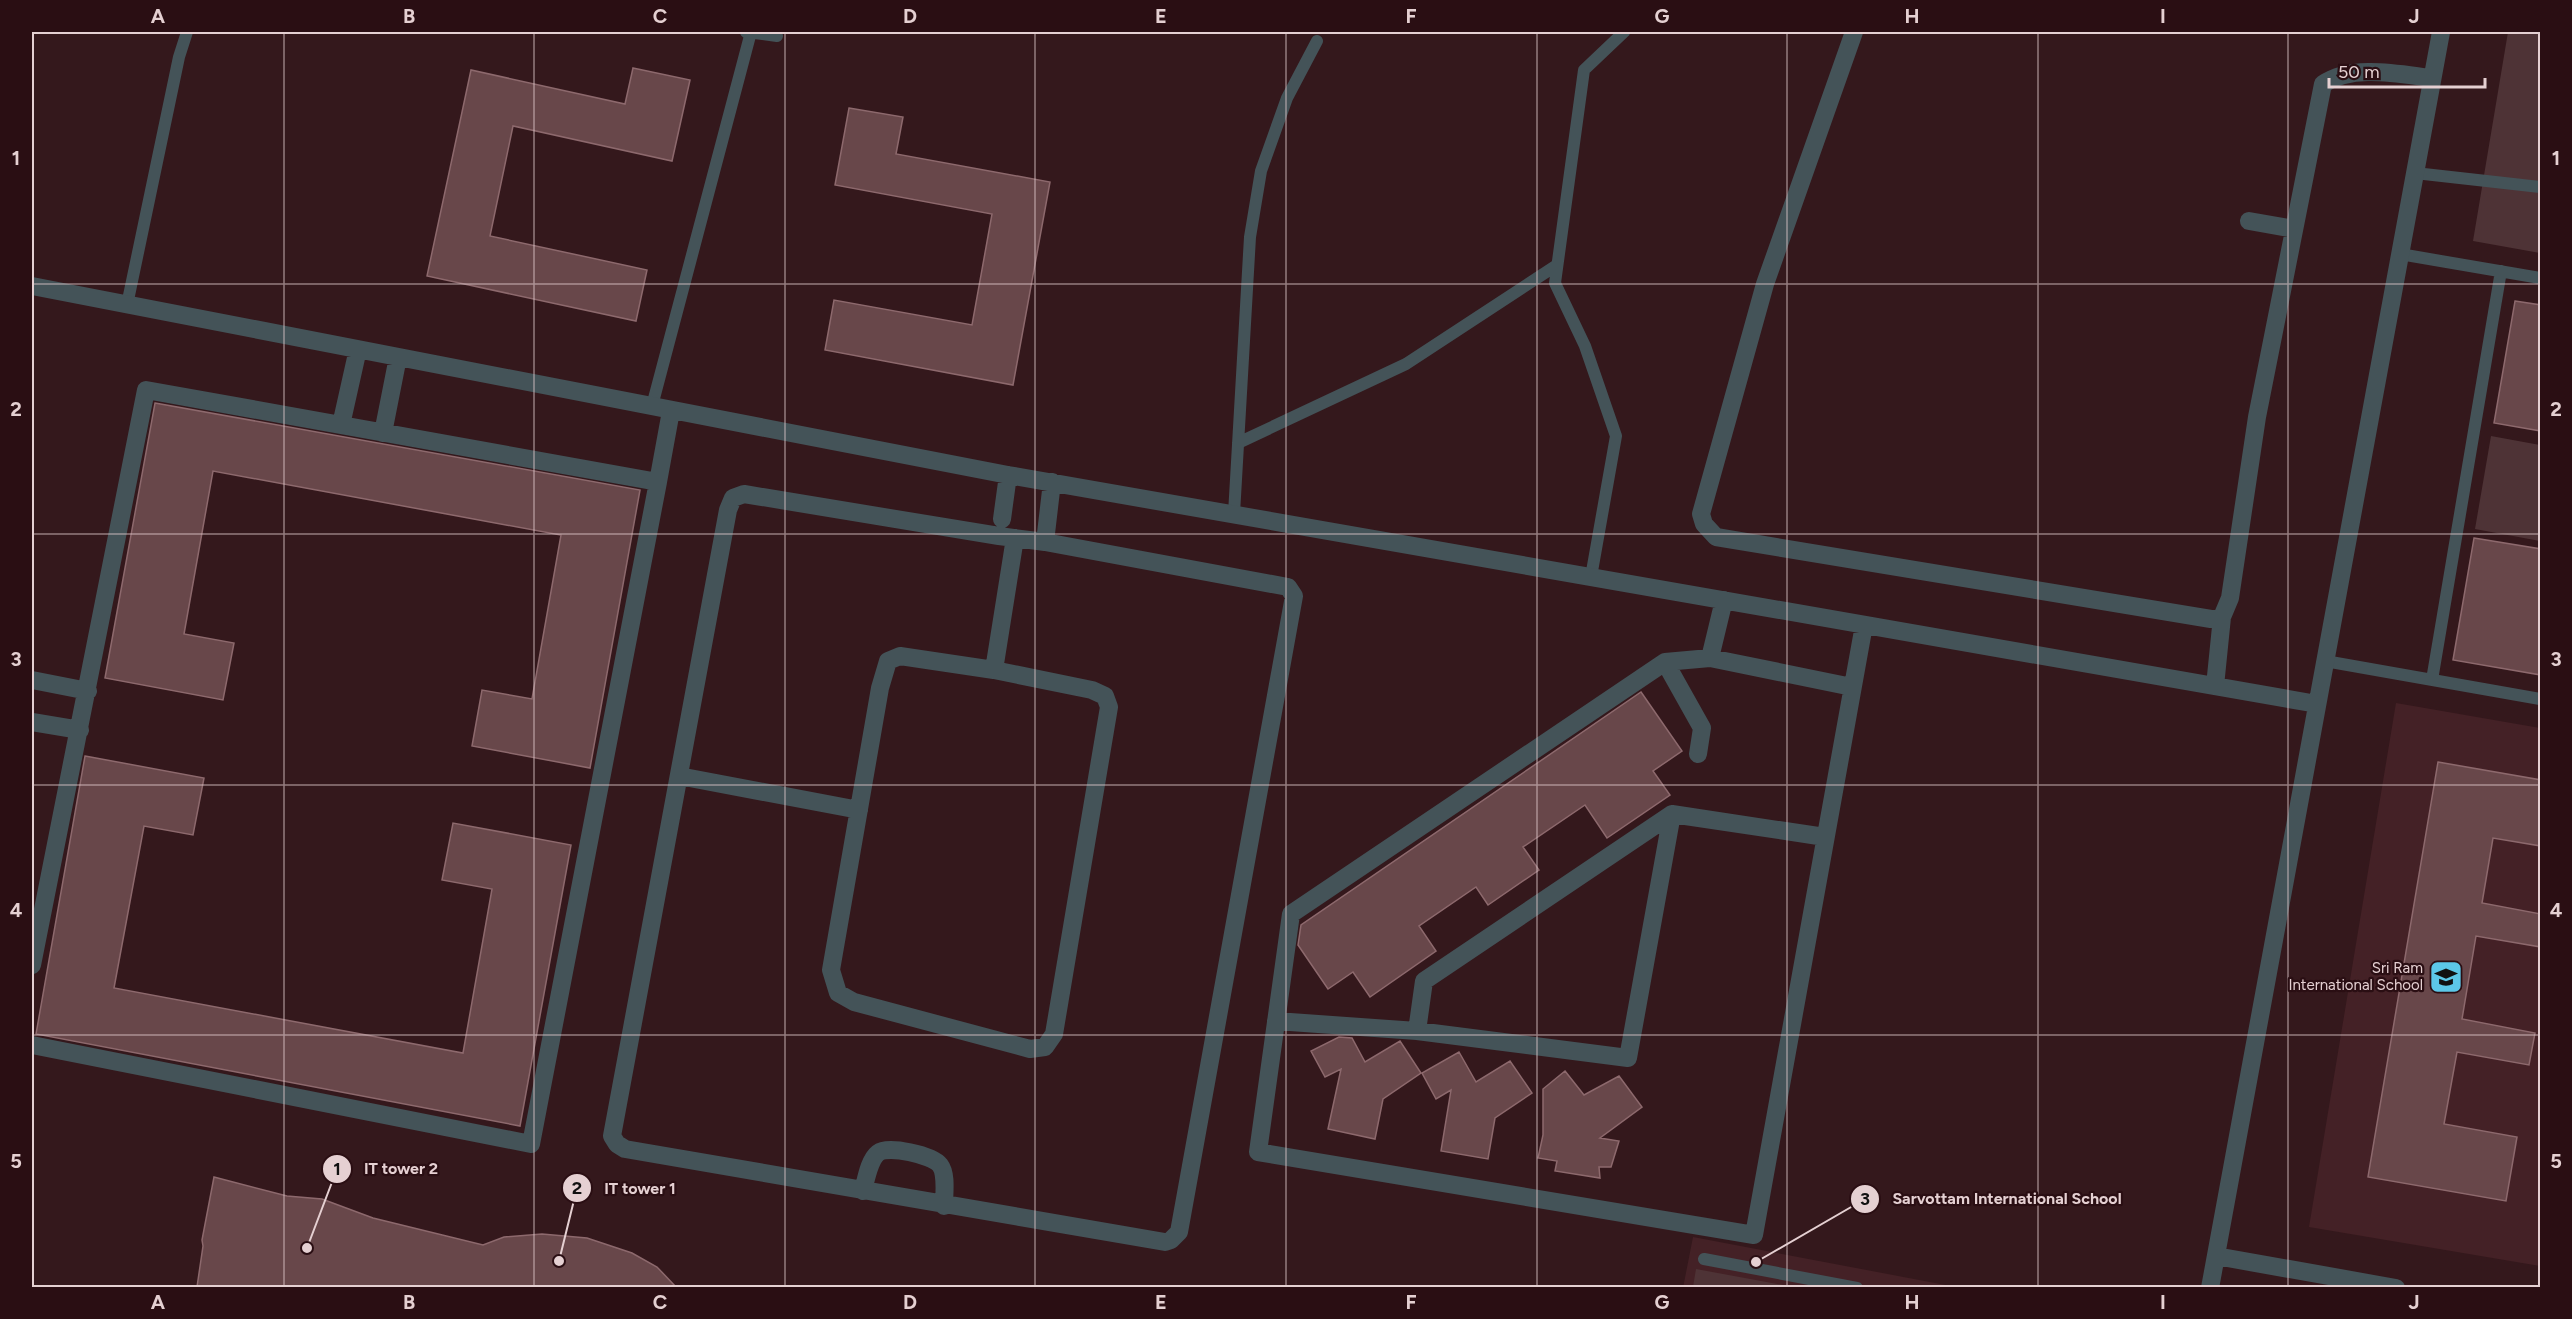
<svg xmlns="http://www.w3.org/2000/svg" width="2572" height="1319" viewBox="0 0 2572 1319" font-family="Figtree,sans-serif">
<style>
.built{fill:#442126}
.green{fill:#4e3336}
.building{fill:#68474a;stroke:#8d696d;stroke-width:1.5}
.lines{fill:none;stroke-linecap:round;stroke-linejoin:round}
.lane{stroke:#445358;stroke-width:12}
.street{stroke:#445358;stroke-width:18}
.grid{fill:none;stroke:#e5d0d2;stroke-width:1.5;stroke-opacity:0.55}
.labels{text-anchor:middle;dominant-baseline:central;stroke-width:4.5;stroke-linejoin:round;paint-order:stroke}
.poi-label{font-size:15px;fill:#e5d0d2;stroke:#2a0e13;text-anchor:end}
.leader{fill:none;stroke:#e5d0d2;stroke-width:2}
.callout-dot{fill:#e5d0d2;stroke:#2a0e13;stroke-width:2}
.mark-label{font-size:18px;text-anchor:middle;font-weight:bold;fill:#111}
.callout-label{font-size:16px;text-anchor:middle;font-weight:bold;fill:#e5d0d2;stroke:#2a0e13;stroke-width:4.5;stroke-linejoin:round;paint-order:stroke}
.neatline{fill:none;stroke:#e5d0d2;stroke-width:2}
.grid-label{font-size:20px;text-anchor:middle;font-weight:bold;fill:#e5d0d2}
</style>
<rect width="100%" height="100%" fill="#34181c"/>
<path class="built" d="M2396,703L2540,728V1266L2309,1227Z
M1693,1237L1956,1287L1683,1288Z"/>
<path class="green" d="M2508,32H2540V253L2473,241Z
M2491,436L2540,445V541L2475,529Z
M1696,1269L1794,1287H1693Z"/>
<path class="building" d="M633,68L690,80L672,161L513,126L490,236L647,270L636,321L427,276L471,70L625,104Z
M849,108L903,117L896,154L1050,182L1013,385L825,350L834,300L972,325L992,214L835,185Z
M2515,301L2541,305V431L2494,423Z
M155,403L640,490L590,768L472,746L482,690L532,699L561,535L452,515L213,471L184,634L234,643L223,700L105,678Z
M2474,538L2541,549V675L2453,660Z
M1641,692L1682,751L1653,771L1670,795L1607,838L1585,805L1523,847L1539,870L1488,905L1476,887L1419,926L1436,951L1370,997L1353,972L1328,989L1298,945L1301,925Z
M85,756L204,778L193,835L144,826L114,988L463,1053L492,889L442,880L453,823L571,845L520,1126L36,1034Z
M2438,762L2541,780V846L2493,838L2482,903L2541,914V947L2476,936L2462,1019L2535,1033L2529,1065L2457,1052L2444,1124L2517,1137L2506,1201L2368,1177Z
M1339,1037L1352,1038L1365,1062L1400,1041L1421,1073L1383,1099L1375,1139L1328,1129L1341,1069L1325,1077L1311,1051Z
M1459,1052L1476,1082L1510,1061L1532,1093L1495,1118L1488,1159L1441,1151L1451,1090L1436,1099L1422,1073Z
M1565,1071L1584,1095L1619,1076L1642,1107L1600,1138L1619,1141L1611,1167H1599L1600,1178L1555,1171L1557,1161L1538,1158L1543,1135V1089Z
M214,1177L287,1196L322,1199L373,1218L483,1245L504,1237L542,1234L587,1238L632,1253L657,1267L676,1287H197L203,1246L202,1240Z"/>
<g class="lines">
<path class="lane" d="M746,32L777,36
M2415,173L2540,187
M2400,254L2540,278
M127,305L179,57L187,32
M652,406L751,32
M1238,443L1406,364L1557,265
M1234,514L1250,237L1261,171L1287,98L1317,41
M1591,577L1616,436L1585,346L1555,283L1584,70L1624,32
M2325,661L2540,699
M2432,680L2501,271
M1704,1259L1857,1288"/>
<path class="street" d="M1854,32L1765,284L1701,514L1704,524L1716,537L2211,619L2222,617L2230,598L2257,417L2323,84C2353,64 2398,74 2432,78
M2249,221L2294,229
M32,286L1008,475L2317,704
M341,425L358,349
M383,433L398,357
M658,482L671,411
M1002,519L1008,475
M1045,542L999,536L744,494L733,498L728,510L612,1136L617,1144L625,1149L1165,1242L1171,1240L1179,1232L1294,596L1288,587L1045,542L1052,482
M1724,600L1710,658L1665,662L1291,914L1258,1152L1754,1235L1864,625
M1710,658L1852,687
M1665,662L1702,728L1698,754
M994,670L900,656L888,661L880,688L831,970L838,993L854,1002L1030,1049L1045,1047L1054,1034L1109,707L1105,696L1092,690L994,670L1015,538
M32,680L88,691
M2215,686L2222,617
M32,722L80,730
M679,776L859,810
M32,965L146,390L658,482L531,1144L32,1045
M1276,1021L1417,1031L1424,981L1672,814L1825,837
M1417,1031L1628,1058L1672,814
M863,1191C866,1180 869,1160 878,1153C888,1145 932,1155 940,1165C947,1174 944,1194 944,1206
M2216,1256L2396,1288
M2210,1288L2441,32"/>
</g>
<path class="grid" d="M284,32V1288M534,32V1288M785,32V1288M1035,32V1288M1286,32V1288M1537,32V1288M1787,32V1288M2038,32V1288M2288,32V1288M32,284H2540M32,534H2540M32,785H2540M32,1035H2540"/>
<defs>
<g id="school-square" transform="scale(1.725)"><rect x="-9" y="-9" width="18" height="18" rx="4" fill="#5cc7e8" stroke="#2a0e13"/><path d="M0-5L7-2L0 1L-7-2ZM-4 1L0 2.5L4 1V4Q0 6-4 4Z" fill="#111"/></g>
</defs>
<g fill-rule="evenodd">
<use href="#school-square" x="2446" y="977"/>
</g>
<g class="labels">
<g class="poi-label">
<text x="2423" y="968">Sri Ram<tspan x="2423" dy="17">International School</tspan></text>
</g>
</g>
<path class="leader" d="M307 1248L337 1169M559 1261L577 1188M1756 1262L1865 1199"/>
<g class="callout-dot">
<circle cx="307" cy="1248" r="6"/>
<circle cx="559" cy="1261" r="6"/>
<circle cx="1756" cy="1262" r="6"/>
<circle cx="337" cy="1169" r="15"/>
<circle cx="577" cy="1188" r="15"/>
<circle cx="1865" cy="1199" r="15"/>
</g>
<g class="mark-label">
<text x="337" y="1175">1</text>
<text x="577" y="1194">2</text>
<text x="1865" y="1205">3</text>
</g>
<g class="callout-label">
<text x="401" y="1174">IT tower 2</text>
<text x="640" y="1194">IT tower 1</text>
<text x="2007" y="1204">Sarvottam International School</text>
</g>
<rect width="2572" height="1319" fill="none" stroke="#2a0e13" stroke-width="66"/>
<path d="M2329 78v9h156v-9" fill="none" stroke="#e5d0d2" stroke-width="3"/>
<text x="2338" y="78" font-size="18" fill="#e5d0d2" stroke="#2a0e13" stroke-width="4.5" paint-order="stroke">50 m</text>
<rect x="33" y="33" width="2506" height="1253" class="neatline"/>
<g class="grid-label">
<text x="158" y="23">A</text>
<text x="409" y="23">B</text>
<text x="660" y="23">C</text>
<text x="910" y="23">D</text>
<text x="1161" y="23">E</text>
<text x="1411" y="23">F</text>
<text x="1662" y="23">G</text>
<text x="1912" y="23">H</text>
<text x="2163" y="23">I</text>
<text x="2414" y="23">J</text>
<text x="16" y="165">1</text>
<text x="2556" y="165">1</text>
<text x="16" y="416">2</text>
<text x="2556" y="416">2</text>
<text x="16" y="666">3</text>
<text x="2556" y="666">3</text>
<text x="16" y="917">4</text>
<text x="2556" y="917">4</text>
<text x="16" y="1168">5</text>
<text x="2556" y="1168">5</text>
<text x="158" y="1309">A</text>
<text x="409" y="1309">B</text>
<text x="660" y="1309">C</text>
<text x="910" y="1309">D</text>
<text x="1161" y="1309">E</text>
<text x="1411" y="1309">F</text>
<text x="1662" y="1309">G</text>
<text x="1912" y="1309">H</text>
<text x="2163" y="1309">I</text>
<text x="2414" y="1309">J</text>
</g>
</svg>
